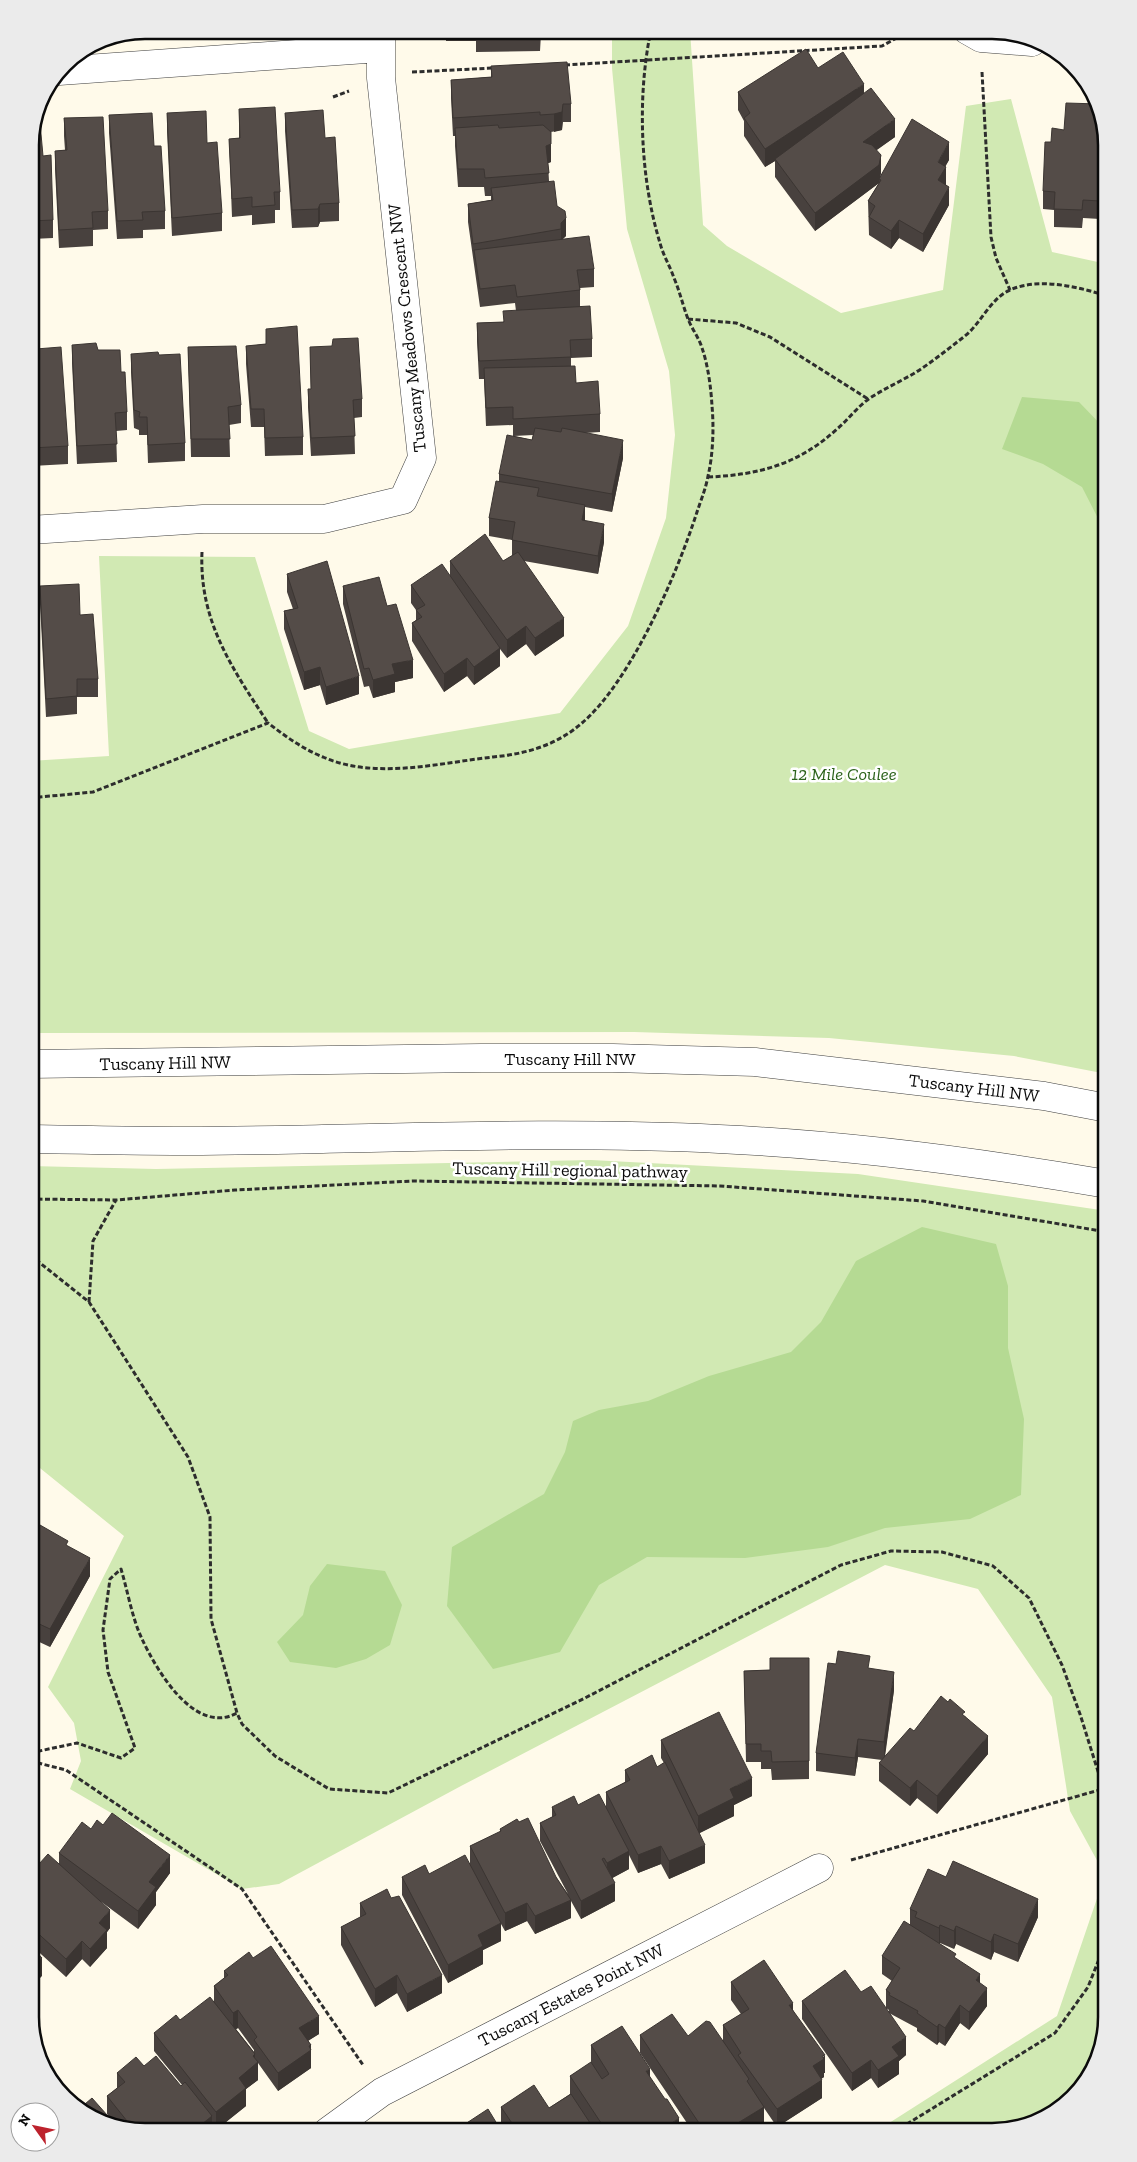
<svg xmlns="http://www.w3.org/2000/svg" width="1137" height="2162" viewBox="0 0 1137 2162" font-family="'Zilla Slab',serif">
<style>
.green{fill:#d1e9b3}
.forest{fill:#b5da93}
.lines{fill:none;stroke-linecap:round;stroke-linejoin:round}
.minor-casing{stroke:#3e3e3e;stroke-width:29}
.tertiary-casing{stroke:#3e3e3e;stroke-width:29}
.path{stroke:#2d2d2d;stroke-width:3;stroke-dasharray:5 2.5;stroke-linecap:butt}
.minor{stroke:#fff;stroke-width:28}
.tertiary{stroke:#fff;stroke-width:28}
.wall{fill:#48413e;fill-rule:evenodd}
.shaded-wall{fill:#3b3532}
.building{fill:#544c48;stroke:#3b3532}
.labels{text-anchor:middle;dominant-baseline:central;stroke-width:5;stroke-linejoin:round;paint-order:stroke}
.street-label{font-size:18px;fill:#0b0b0b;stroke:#fff}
.park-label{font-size:18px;font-style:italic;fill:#2c631b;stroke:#fff}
.rim{fill:none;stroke:#0b0b0b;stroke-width:2.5}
</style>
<rect width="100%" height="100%" fill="#fffaea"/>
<path class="green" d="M612,30H690L703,225L727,246L841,313L943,290L966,106L1011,99L1052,252L1107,264V1074L1014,1056L829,1038L634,1032L30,1033V761L109,756L99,556L255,557L309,731L349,749L560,713L628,626L666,518L675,435L669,371L627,229L612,68Z
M591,1160L858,1174L1107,1211V2018L1088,2081L1036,2123L992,2132H875L1057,2016L1105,1875L1070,1811L1052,1697L978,1589L885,1565L461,1786L279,1884L242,1889L70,1789L81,1761L74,1723L48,1687L124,1536L30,1460V1166L156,1169Z"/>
<path class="forest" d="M1022,397L1079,402L1107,431V536L1082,487L1043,464L1002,449Z
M922,1227L996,1244L1008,1286V1348L1024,1419L1021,1495L970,1519L885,1528L828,1547L745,1558L647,1557L599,1585L560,1652L493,1669L447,1606L452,1547L544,1494L565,1452L573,1421L599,1410L648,1401L709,1376L791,1352L821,1322L856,1261Z
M327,1564L385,1571L402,1605L390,1645L366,1659L336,1668L290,1662L277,1642L303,1615L310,1586Z"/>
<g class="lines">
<g class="minor-casing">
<path id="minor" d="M967,30L981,38L1032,42
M59,71L380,48
M30,530L203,519H324L403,500L422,458L381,78V30
M327,2132L382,2092L819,1868"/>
</g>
<g class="tertiary-casing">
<path id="tertiary" d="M30,1064L481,1058H613L755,1062L1044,1096L1107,1108
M30,1139C83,1140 135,1141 187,1141C365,1140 542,1130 719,1139C849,1145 979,1162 1107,1184"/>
</g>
<path class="path" d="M565,65L882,46L911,30
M412,72L493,68
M982,72L991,237L996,258L1010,290
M333,97L349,91
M688,319L736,323L770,337L868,399
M708,477C759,475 799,464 837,429C848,420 858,406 870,398C884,389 899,382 913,374C931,363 948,349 965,336C981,323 991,298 1010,290C1039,277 1079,287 1107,296
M202,552C199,621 232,668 268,723
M30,798L93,792L268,723C285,736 303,749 323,757C375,780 439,763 493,757C526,754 557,745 582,723C631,681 677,574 697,512C701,500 706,488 708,476C713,455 714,428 712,406C711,388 708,365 702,348C699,338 692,329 688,319C683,306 680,292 674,278C670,266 663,255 660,243C640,178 637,96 651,30
M30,1199L116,1200L235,1190L414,1181L720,1186L923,1201L1107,1232
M30,1255L89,1302L188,1457L210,1517L211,1619L237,1713L242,1724L275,1756L329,1789L388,1793L585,1698L841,1565L891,1551L942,1552L993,1566L1029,1598L1062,1665L1080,1714L1107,1800
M89,1302L93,1241L116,1200
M30,1753L77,1743L121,1758L135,1748L108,1672L103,1630L110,1579L121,1569C128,1592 132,1618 142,1639C157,1671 195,1736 237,1713
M30,1761L66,1770L242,1889L363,2065
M851,1860L1103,1789
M894,2132L1055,2033L1088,1987L1107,1939"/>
<use href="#minor" class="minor"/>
<use href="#tertiary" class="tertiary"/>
</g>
<path class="wall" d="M446,30H562V34H541L540,51L476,52V41H446Z
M769,30H820V36L769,37Z
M491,66L571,104V122H563L562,130L551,132V162L548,163L549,181L557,206L566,236L562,239L594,269V287L580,288V307L592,339V357L571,358V366L576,383L600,414V432L585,433L623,458L612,512L585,507V521L604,542L598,574L524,561L564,636L535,656L526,644L507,658L500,649V666L474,685L467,676L444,692L412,641V623L416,620V610L411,603V585L450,576V561H503L512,556V540L489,536V518L499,482V474L513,436V425L486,426L484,379H479L477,341V323L503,322L516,311L515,303L480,307L468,222V204L491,200V196H485L484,187H458L455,146V136H453L451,98V80L491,77ZM533,435L532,440L514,436Z
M818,68L864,93L895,137L876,150L881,173L880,177L949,160L945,166L946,185L949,205L923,252L899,238L891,249L869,235L868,201L879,183V181V183L815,231L775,177V161L765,167L744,136V121L738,110V92Z
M1099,104L1104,128L1100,219L1083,218L1082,228L1054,227V210L1043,209V191L1064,130Z
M239,109L280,192V210H275V223L252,225V215L232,217L229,139L239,138Z
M167,113L207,143L222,213V231L172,236L167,131Z
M285,113L325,138L339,203V221L320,222L318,227L292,228L285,131Z
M109,115L154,146L165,211V229L143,230V238L117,239L109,133Z
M64,118L108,211V229L93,230V246L59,248L55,169V151L65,150L64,136Z
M30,137L43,156L53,220V238L32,239V247H30Z
M266,329L303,437V455L265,456L264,427H251L246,364V346L266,344Z
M72,345L98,350L121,372L127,412V430L116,431L117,462L77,464L72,363Z
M188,347L241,405V423L229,425L230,457H191Z
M310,347L362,399V417L354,418L355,454L311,456L308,407V389H311Z
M131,354L185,443V461L148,463L147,435H139V430L134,428L131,372Z
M30,357L68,446V464L32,466L30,443Z
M287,574L359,694L326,705L320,685L304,690L284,629V611L293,609L287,592Z
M30,581L37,681V699H30Z
M40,586L80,615L98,679V697H77V714L46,717L40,604Z
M343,586L387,606L413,678L395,682V692L373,698L369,686L364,687L343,604Z
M30,1544L68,1547L90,1576L50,1647L35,1640L30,1649Z
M809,1658V1779L772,1780L771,1769H761V1762H746L744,1671L770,1670Z
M870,1668L894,1690L885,1757L914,1731L965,1716L988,1754L937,1814L917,1798L910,1806L879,1781V1763L882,1760L858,1757L855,1776L816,1771V1753Z
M661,1740L752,1796L734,1805V1816L699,1833L705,1863L669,1879L661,1864L638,1873L629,1855V1869L612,1878L615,1901L581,1919L571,1901V1918L535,1934L527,1921L505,1931L501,1924V1941L483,1950V1964L448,1983L402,1895V1877L429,1874L470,1864V1846L500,1832V1829L556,1877L568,1894L540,1841V1823L552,1817V1807L578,1805L606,1808V1792L625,1782V1770L657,1767L664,1763L661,1758Z
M91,1829L170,1873L156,1892V1905L138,1929L100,1901L110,1928L107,1932V1948L90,1967L82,1959L66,1977L30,1944V1874L59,1864V1853Z
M360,1903L442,1993L407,2012L397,1993L375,2007L341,1945V1927L360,1918Z
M910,1909L1038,1917L1018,1962L994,1952L991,1960L956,1944L954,1949L940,1943V1944L956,1959L980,1983L987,2006L969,2030L960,2023L945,2046L939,2042L937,2045L917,2031V2028L889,2013L906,2055L899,2061V2074L878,2088L871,2078L852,2091L802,2019V2001L861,1992L889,2013V2010L886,2008V1990L892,1981L882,1974V1956L910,1925Z
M253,1958L319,2034L308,2041L311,2045V2068L278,2091L258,2063V2080L246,2089V2106L216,2130L212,2124V2132H137L115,2124L107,2114V2096L117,2088V2073L144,2066L181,2086L182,2085L154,2051V2033L180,2020L214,2001V1986L224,1978V1971ZM238,2028L254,2050V2052L236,2029Z
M731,1982L793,2010L825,2073H824V2077L821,2079L822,2098L777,2127L764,2108V2125L753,2132H693L640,2053V2035L688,2036L723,2040V2025L741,2014L731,2000Z
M591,2045L650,2077L679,2132H505L501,2125V2107L549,2108L570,2094V2076L591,2063Z"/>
<path class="shaded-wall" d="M864,84V103L775,159V161L765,167V149Z
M563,104L562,130L554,132V114Z
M895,119V137L863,160V142Z
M1103,125L1104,128L1100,219V201Z
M949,142V160L938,180V162Z
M551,144V162L546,164V146Z
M881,155V173L879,183L815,231V213Z
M946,167V185L938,180Z
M949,187V205L923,252V234Z
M320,204V222L318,227V209Z
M566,218V236L561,241V223Z
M899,220V238L891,249V231Z
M623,440V458L612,512V494Z
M585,505V523L582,520Z
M604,524V542L598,574V556Z
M564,618V636L535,656V638Z
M526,626V644L507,658V640Z
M500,648V666L474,685V667Z
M467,658V676L444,692V674Z
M413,660V678L395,682V692L373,698V680L392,664Z
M320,667V685L304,690V672Z
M359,676V694L326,705V687Z
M90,1558V1576L50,1647V1629Z
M35,1622V1640L30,1649V1631Z
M894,1672V1690L884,1760V1742Z
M988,1736V1754L937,1814V1796Z
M858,1739V1757L855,1776V1758Z
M752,1778V1796L734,1805V1816L698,1834V1816L730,1789Z
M917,1780V1798L910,1806V1788Z
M705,1845V1863L669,1879V1861Z
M661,1846V1864L638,1873V1855Z
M629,1851V1869L607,1881V1863Z
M170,1855V1873L156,1892V1905L138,1929V1911L149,1882Z
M615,1883V1901L581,1919V1901Z
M1038,1899V1917L1018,1962V1944Z
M571,1900V1918L535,1934V1916Z
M527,1903V1921L505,1931V1913Z
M110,1910V1928L107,1932V1948L90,1967V1949L99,1923Z
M501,1923V1941L483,1950V1964L448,1983V1965L478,1935Z
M940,1925V1943L939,1946V1928Z
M956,1926V1944L954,1949V1931Z
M994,1934V1952L991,1960V1942Z
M82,1941V1959L66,1977V1959Z
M42,1958V1976L36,1982V1994L30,1999V1969Z
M980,1974V1992L976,1980Z
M397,1975V1993L375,2007V1989Z
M442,1975V1993L407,2012V1994Z
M987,1988V2006L969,2030V2012Z
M793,2003V2021L789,2005Z
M960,2005V2023L945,2046V2028Z
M238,2010V2028L233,2031V2013Z
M319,2016V2034L299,2046V2028Z
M939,2024V2042L937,2045V2027Z
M906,2037V2055L899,2061V2074L878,2088V2070L892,2047Z
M311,2045V2068L278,2091V2073L309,2046Z
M255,2054V2064L258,2062V2080L246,2089V2106L216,2130V2112L239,2078Z
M825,2055V2073H824V2077L813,2084V2066Z
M871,2060V2078L852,2091V2073Z
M650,2069V2087L646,2071Z
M822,2080V2098L777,2127V2109Z
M764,2107V2125L753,2132H723Z
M212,2116V2132H192Z
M679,2118V2132H666V2127Z"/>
<path class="building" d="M476,30H540V33L476,34Z
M806,49L818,68L843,52L864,84L765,149L744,118L750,113L738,92Z
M567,62L571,104H563L562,112L554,114L540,115V112L453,118L451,80L492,77L491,66Z
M871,88L895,119L863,142L872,145L881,155L879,165L815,213L775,159Z
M1066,103L1099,104L1103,125L1100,201L1083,200L1082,210L1054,209L1055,192L1043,191L1045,142H1051L1052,128L1064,130Z
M275,107L280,192H274L275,205L252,207V197L232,199L229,139L240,138L239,109Z
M323,110L325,138L335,137L339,203L320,204L318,209L292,210L285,113Z
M206,111L207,143L217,142L222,213L172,218L167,113Z
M152,113L154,146H161L165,211L142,212L143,220L117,221L109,115Z
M103,117L108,211L92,212L93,228L59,230L55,151L67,150L64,118Z
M912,119L949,142L938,162L946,167L938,180L949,187L923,234L899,220L891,231L869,217L875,206L868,201L881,180L879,179Z
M34,123H40L43,156L51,155L53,220L31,221L32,229H30V137Z
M498,125L499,128L543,125L551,132V144L546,146L549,173L485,178L484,169H458L455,128Z
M554,181L557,206L565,211L566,218L561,223V229L473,244L468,204L493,200L491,188Z
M589,236L594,269L577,270L580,290L517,297L515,285L480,289L474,250Z
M590,306L592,339L570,340L571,357L479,361L477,323L504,322L503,311Z
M297,326L303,437L265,438L264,409H251L246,346L266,344V329Z
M358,338L362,399L353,400L355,436L311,438L308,389H311L310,347L332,346L333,339Z
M96,343L98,350H120L121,372H125L127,412L115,413L117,444L77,446L72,345Z
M236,346L241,405L228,407L230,439H191L188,347Z
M61,347L68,446L32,448L30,425V357L37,356L36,349Z
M158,352L159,355L180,354L185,443L148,445L147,417H139L140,412L134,410L131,354Z
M575,366L576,383L598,381L600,414L513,419V407L486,408L484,368Z
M535,428L561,432L562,428L623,440L612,494L499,474L507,435L532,440Z
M496,481L539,488L537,496L585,505L582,520L604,524L598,556L512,540L515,522L489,518Z
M485,534L503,561L518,552L564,618L535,638L526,626L507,640L450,561Z
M327,561L359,676L326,687L320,667L304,672L284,611L298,608L287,574Z
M442,564L500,648L474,667L467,658L444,674L412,623L422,617L416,610L425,605L411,585Z
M379,577L387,606L396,604L413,660L392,664L395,674L373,680L369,668L364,669L343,586Z
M30,581H32L37,681H30Z
M79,584L80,615L93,614L98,679H77V696L46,699L40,586Z
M40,1525L68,1541L66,1545L90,1558L50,1629L35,1622L30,1631V1544Z
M838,1651L870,1656L868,1668L894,1672L884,1742L858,1739L855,1758L816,1753L828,1663L836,1664Z
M770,1658H809V1761L772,1762L771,1751H761V1744H746L744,1671L770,1670Z
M941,1696L948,1702L950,1699L965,1712L962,1714L988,1736L937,1796L917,1780L910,1788L879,1763L910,1728L914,1731Z
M719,1712L752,1778L730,1789L734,1798L698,1816L661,1740Z
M652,1755L657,1767L665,1762L705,1845L669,1861L661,1846L638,1855L606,1792L630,1780L625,1770Z
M599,1794L629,1851L607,1863L604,1858L602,1859L615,1883L581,1901L540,1823L556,1815L552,1807L574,1796L578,1805Z
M112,1813L170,1855L149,1882L156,1887L138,1911L59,1853L82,1822L91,1829L97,1820L103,1825Z
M528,1818L556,1877L571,1900L535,1916L527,1903L505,1913L470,1846L501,1831L500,1829L517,1819L519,1822Z
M48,1854L110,1910L99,1923L107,1930L90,1949L82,1941L66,1959L30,1926V1874Z
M465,1855L501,1923L478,1935L483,1946L448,1965L402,1877L425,1865L429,1874Z
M953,1861L1038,1899L1018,1944L994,1934L991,1942L956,1926L954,1931L940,1925L939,1928L915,1917L917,1912L910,1909L928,1869L946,1877Z
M387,1889L391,1898L399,1896L442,1975L407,1994L397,1975L375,1989L341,1927L366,1914L360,1903Z
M904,1921L956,1954L954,1957L980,1974L976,1980L987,1988L969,2012L960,2005L945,2028L939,2024L937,2027L917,2013L918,2011L889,1995L890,1993L886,1990L900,1968L882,1956Z
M30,1945L42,1958L30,1969Z
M271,1946L319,2016L299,2028L311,2045L309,2046L311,2050L278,2073L254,2040L257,2037L238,2010L233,2013L214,1986L228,1975L224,1971L249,1952L253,1958Z
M764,1960L793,2003L789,2005L825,2055L822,2056L824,2059L813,2066L822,2080L777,2109L738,2055L741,2053L723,2025L749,2009L731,1982Z
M30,1969L36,1976L30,1981Z
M845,1970L861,1992L871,1986L906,2037L892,2047L899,2056L878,2070L871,2060L852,2073L802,2001Z
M210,1997L255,2054L253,2056L258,2062L239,2078L246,2088L216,2112L154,2033L176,2015L180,2020Z
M672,2014L688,2036L706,2021L710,2022L749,2079L747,2081L764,2107L723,2132H705L640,2035Z
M622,2026L650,2069L646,2071L665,2099H667L679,2118L666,2127L669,2132H607L570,2076L591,2062L602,2079L609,2074L591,2045Z
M156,2056L181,2086L185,2082L212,2116L192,2132H137L135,2131L107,2096L125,2082L117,2073L136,2057L144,2066Z
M534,2085L549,2108L571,2094L596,2132H518L501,2107Z
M92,2098L115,2124L81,2113L78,2110Z
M488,2109L502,2132H457L456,2130Z"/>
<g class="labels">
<g class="street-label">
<text transform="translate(407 328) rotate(-96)">Tuscany Meadows Crescent NW</text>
<text x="570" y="1059">Tuscany Hill NW</text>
<text transform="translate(165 1063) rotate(-1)">Tuscany Hill NW</text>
<text transform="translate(974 1088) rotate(7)">Tuscany Hill NW</text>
<text transform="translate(570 1170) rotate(1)">Tuscany Hill regional pathway</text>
<text transform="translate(571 1995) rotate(-27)">Tuscany Estates Point NW</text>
</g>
<g class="park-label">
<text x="844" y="774">12 Mile Coulee</text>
</g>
</g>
<path d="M0 0H1137V2162H0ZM145 39H992A106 106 0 0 1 1098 145V2017A106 106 0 0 1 992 2123H145A106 106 0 0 1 39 2017V145A106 106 0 0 1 145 39Z" fill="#ebebeb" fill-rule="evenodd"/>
<path class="rim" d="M145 39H992A106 106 0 0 1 1098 145V2017A106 106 0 0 1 992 2123H145A106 106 0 0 1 39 2017V145A106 106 0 0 1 145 39Z"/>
<g transform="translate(35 2127) rotate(303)"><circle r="24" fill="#ffffff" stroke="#9d9d9d"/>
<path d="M0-4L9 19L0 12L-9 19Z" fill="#bd222d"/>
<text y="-8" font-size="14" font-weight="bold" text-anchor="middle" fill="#0b0b0b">N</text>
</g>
</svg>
